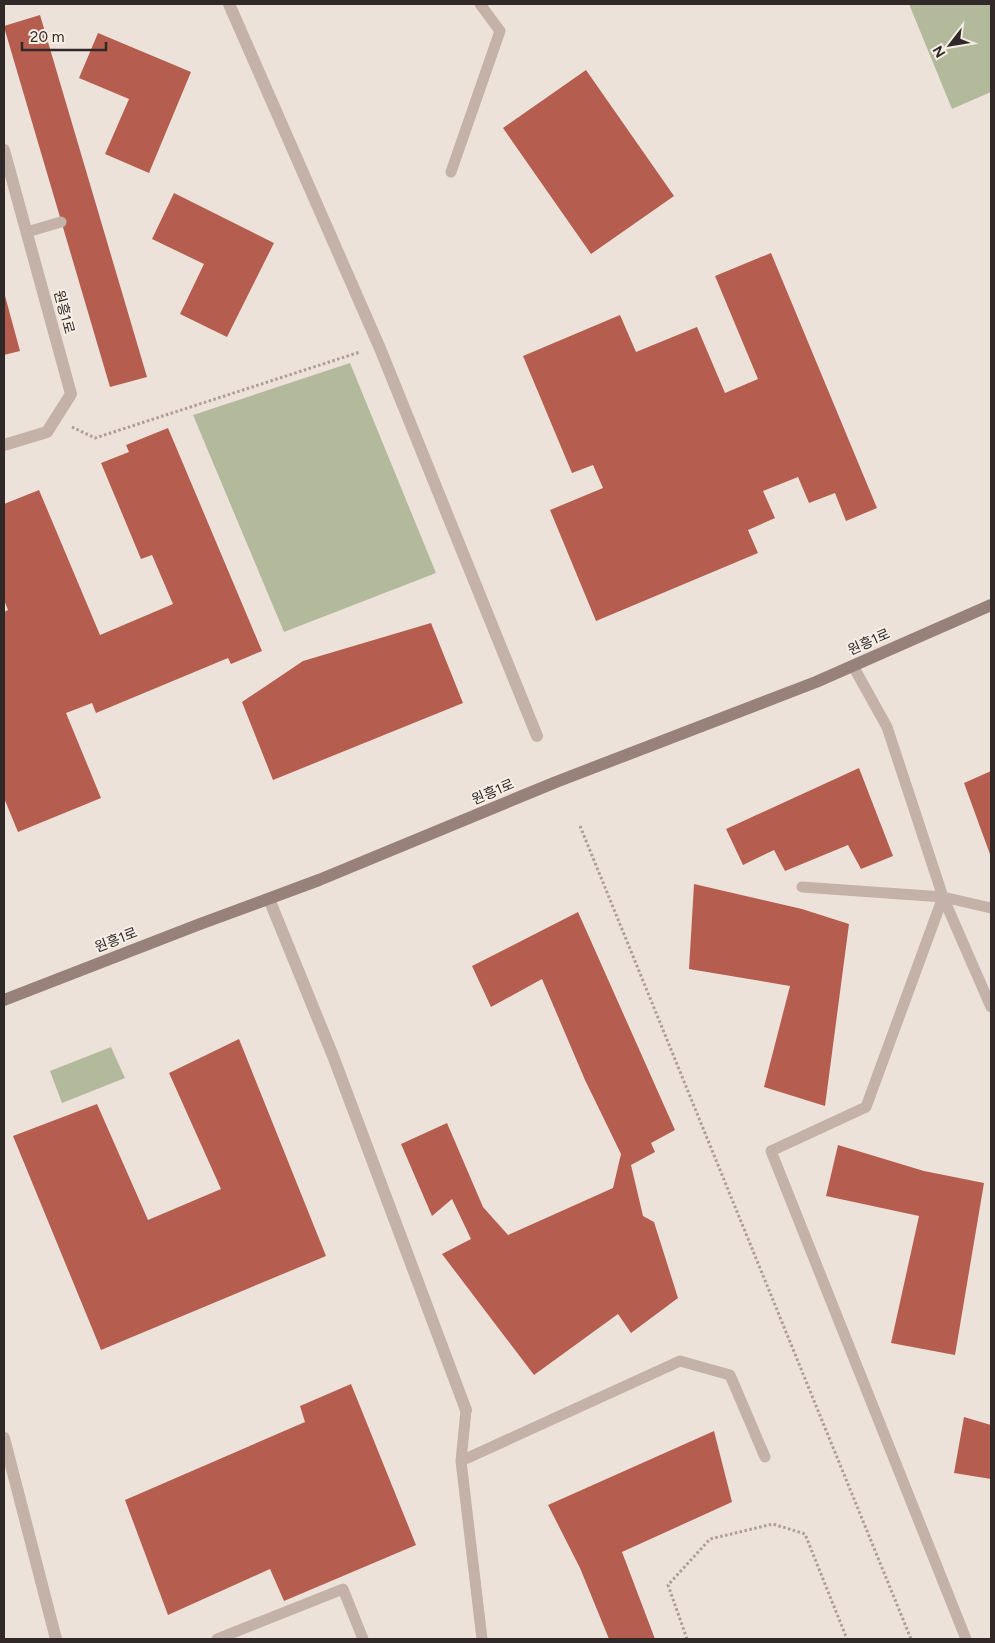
<svg xmlns="http://www.w3.org/2000/svg" width="995" height="1643" viewBox="0 0 995 1643" font-family="Figtree,'Noto Sans KR',sans-serif">
<style>
.green{fill:#b3ba9c}
.building{fill:#b55e50}
.lines{fill:none;stroke-linecap:round;stroke-linejoin:round}
.path{stroke:#af9c92;stroke-width:3;stroke-dasharray:2.5 2.5;stroke-linecap:butt}
.lane{stroke:#c4b1a8;stroke-width:11}
.street{stroke:#c4b1a8;stroke-width:12}
.secondary{stroke:#97817a;stroke-width:12}
.labels{text-anchor:middle;dominant-baseline:central;stroke-width:4;stroke-linejoin:round;paint-order:stroke}
.street-label{font-size:14px;fill:#312927;stroke:#f6ede5}
</style>
<rect width="100%" height="100%" fill="#ede2da"/>
<path class="green" d="M909,4H991V92L952,109Z
M350,363L436,573L284,632L193,415Z
M111,1047L125,1078L62,1103L50,1071Z"/>
<path class="building" d="M40,15L147,377L110,387L4,27V26Z
M98,33L191,72L149,173L105,154L129,99L79,78Z
M586,70L674,196L591,254L503,128Z
M174,193L274,243L227,337L180,314L204,264L152,239Z
M771,253L877,508L846,521L835,493L809,503L798,477L763,491L775,518L748,530L758,553L596,621L550,510L603,488L593,465L572,473L523,356L620,315L636,352L697,327L725,393L758,379L715,276Z
M4,292L20,351L4,355Z
M168,428L262,651L231,664L228,658L96,713L92,703L66,713L101,798L18,832L4,798V612L8,610L4,600V504L39,490L100,635L173,604L152,555L141,559L101,463L129,452L126,445Z
M431,623L463,703L273,780L242,702L303,661Z
M859,768L893,856L861,869L848,845L785,871L774,850L743,865L726,829Z
M991,771V857L964,783Z
M694,884L802,909L849,924L825,1106L764,1087L790,986L689,969Z
M578,912L675,1130L651,1143L655,1152L631,1165L643,1216L654,1222L678,1298L631,1333L618,1314L534,1375L442,1254L471,1239L452,1199L432,1216L401,1144L447,1123L483,1207L508,1235L613,1188L621,1154L585,1080L542,979L491,1007L472,966Z
M239,1039L326,1256L101,1350L13,1136L97,1104L148,1220L221,1189L169,1073Z
M838,1145L924,1171L984,1183L955,1355L891,1343L919,1216L826,1196Z
M351,1384L416,1545L284,1601L270,1569L168,1615L125,1500L305,1422L300,1406Z
M964,1417L991,1425V1479L954,1473Z
M714,1431L732,1502L622,1552L655,1639H609L580,1568L548,1505Z"/>
<g class="lines">
<path class="path" d="M72,427L95,438L360,352
M580,826L911,1639
M687,1639L668,1585L710,1539L773,1524L805,1534L847,1639"/>
<path class="lane" d="M451,172L500,31L480,4
M27,232L61,222
M853,666L887,727L943,897L991,1007
M802,887L943,897L991,908
M943,897L866,1107L771,1151L966,1639
M466,1410L461,1461L482,1639
M461,1461L680,1361L730,1375L765,1457
M217,1639L343,1589L363,1639"/>
<path class="street" d="M229,4L379,346L537,736
M4,150L71,394L47,432L4,445
M269,899L333,1056L466,1410
M4,1438L56,1639"/>
<path class="secondary" d="M4,1000L200,924L319,880L556,782L816,682L991,605"/>
</g>
<g class="labels">
<g class="street-label">
<text transform="translate(64 312) rotate(75)">원흥1로</text>
<text transform="translate(869 642) rotate(-24)">원흥1로</text>
<text transform="translate(493 792) rotate(-23)">원흥1로</text>
<text transform="translate(116 940) rotate(-21)">원흥1로</text>
</g>
</g>
<rect width="995" height="1643" fill="none" stroke="#312927" stroke-width="10"/>
<g transform="translate(950 45) rotate(239)" stroke="#f6ede5" stroke-width="4" paint-order="stroke">
<path d="M0-4L9 19L0 12L-9 19Z" fill="#312927"/>
<text y="-8" font-size="14" font-weight="bold" text-anchor="middle" fill="#312927">N</text>
</g>
<path d="M22 42v8h84v-8" fill="none" stroke="#312927" stroke-width="2.5"/>
<text x="30" y="42" font-size="15" fill="#312927" stroke="#f6ede5" stroke-width="4" paint-order="stroke">20 m</text>
</svg>
